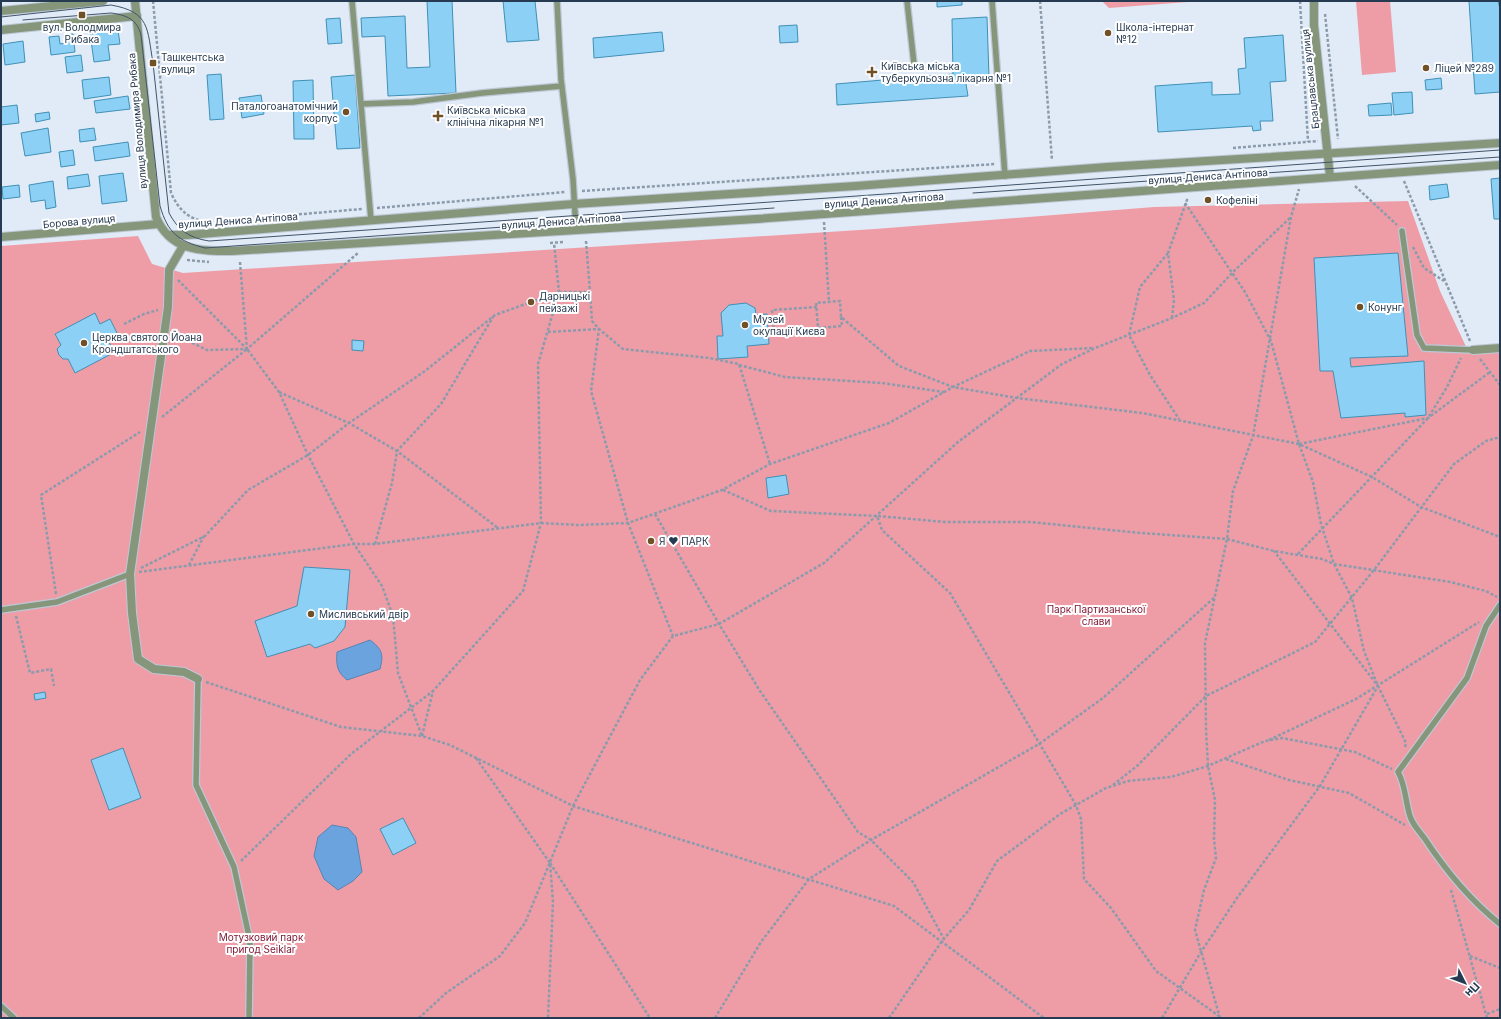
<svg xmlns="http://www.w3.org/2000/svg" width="1501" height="1019" viewBox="0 0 1501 1019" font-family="Inter,sans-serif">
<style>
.green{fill:#ee9da7}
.water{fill:#6ba3df;stroke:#5684b4}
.building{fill:#8cd1f5;stroke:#4090b6}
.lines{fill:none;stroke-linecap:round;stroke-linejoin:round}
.service-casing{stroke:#bcc8d6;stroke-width:8}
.pedestrian-casing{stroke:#bcc8d6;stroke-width:10}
.minor-casing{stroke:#bcc8d6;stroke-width:10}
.tertiary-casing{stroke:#bcc8d6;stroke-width:10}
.path{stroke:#8c9bac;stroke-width:2.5;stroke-dasharray:3 2;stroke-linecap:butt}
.service{stroke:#86967a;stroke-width:5.5}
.pedestrian{stroke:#86967a;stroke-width:8}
.minor{stroke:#86967a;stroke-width:8}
.tertiary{stroke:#86967a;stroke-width:8}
.tram{stroke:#415469;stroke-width:1}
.poi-dot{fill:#705026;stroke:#fff;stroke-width:1.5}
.labels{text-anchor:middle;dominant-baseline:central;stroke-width:4;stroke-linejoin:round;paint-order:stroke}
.poi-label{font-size:10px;fill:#263a51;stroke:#fff;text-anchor:start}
.street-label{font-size:10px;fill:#263a51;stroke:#fff}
.park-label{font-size:10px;fill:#7e1632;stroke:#fff}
</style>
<rect width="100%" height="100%" fill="#e1ebf7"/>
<path class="green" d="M1102,1H1201L1109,8Z
M1356,1H1390L1396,72L1362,75Z
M1408,201L1440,291L1469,353L1500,352V1018H1V246L138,236L152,264L183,273L875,229L1154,207Z"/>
<path class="water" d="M370,640C382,649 384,654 380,669L347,680C337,672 336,665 337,652Z
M332,825L348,828L356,837L362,872L353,881L338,890L324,879L314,856L318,837Z"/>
<path class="building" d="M427,1H452L456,93L388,96L385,36L362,37L361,18L405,16L407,68L430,67Z
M503,1H535L539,40L507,42Z
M937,1H962V5L937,7Z
M1469,1H1498L1500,9V92L1475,94Z
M987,17L989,77L965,78L968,96L837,105L836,84L953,74L952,19Z
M340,18L342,43L328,44L326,19Z
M797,25L798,42L780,43L779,26Z
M118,30L120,44L108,45L110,60L94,62L90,33Z
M662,32L664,51L594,58L593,38Z
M73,34L75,52L51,55L49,37L59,36L60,44L65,43L64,35Z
M1283,35L1286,81L1270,82L1273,121H1260L1261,130L1253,131L1252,126L1158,132L1155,86L1212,82V95L1240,94L1238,69L1246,68L1244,38Z
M23,41L25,62L5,65L3,44Z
M81,55L83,71L67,73L65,57Z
M221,74L224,119L210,120L207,75Z
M355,75L360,148L337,149L331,77Z
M109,77L111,95L84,99L82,80Z
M1441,78L1442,89L1426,90L1425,80Z
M313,80L314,139H294L293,81Z
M1412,92L1413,113L1394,115L1392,93Z
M261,95L264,114L242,118L239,98Z
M128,96L130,109L96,113L94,101Z
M1391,103L1392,115L1369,116L1368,105Z
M17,105L19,123L1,125V107Z
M49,112L50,119L36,122L35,114Z
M48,128L51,152L25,156L21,133Z
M94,128L96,140L80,142L79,130Z
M128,142L130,156L95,161L93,147Z
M73,150L75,165L61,167L59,152Z
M123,173L127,201L102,204L99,176Z
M88,174L90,186L68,189L67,177Z
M1500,178V219H1494L1491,179Z
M53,181L56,207L46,209L45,200L31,202L29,185Z
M1447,184L1449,197L1430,200L1429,186Z
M19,185L20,197L3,199L2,187Z
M1398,253L1408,356L1350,358L1351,367L1424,361L1426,415L1405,417V413L1341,418L1333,371H1320L1314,258Z
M746,303L755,308L756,315L767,314L769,344L747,346L748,357L718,359L717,336H723L721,313L729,305Z
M95,313L100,324L110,319L118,335L108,341L115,352L75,373L68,359H63L59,355L57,349L61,345L55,334Z
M352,340L364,341L363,351L352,350Z
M786,475L789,494L768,498L766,478Z
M304,567L350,570L345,627L334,641L315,648L310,644L267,657L255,621L297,606Z
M45,692L46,698L35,700L34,694Z
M123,748L141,798L109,810L91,760Z
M403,818L416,843L393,855L380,829Z"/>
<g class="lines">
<g class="service-casing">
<path id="service" d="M352,1L371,220
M557,1L561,79L573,179L576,230
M907,1L914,64
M992,1L1005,176
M361,104L413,102L482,93L562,86
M1402,231L1417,335L1424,348L1473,350
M1500,605L1486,626L1467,678L1398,772C1406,786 1405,801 1410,816C1412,824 1420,832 1425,839C1446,871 1470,900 1500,924
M1,610L57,602L130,574
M198,679L196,785L234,867L250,941L249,1018
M1,1006L14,1018"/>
</g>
<g class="pedestrian-casing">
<path id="pedestrian" d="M183,246L169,270L168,307L130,574L132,613L138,659L154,669L184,672L198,679"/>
</g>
<g class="minor-casing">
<path id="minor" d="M1314,1V25L1330,177
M1,11L103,1
M1,30L137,16
M1,237L159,224
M1473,350L1500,348"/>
</g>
<g class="tertiary-casing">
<path id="tertiary" d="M135,1L156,217C170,251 200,251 232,251L756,219L1500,165
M169,235H188L574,204L856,186L1107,167L1500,143"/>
</g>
<path class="path" d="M153,1L171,193C179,210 188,219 207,222
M1040,1L1052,160
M1300,1L1308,142
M1325,14L1338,139
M1233,148L1318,141
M1404,181L1470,341
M1355,186L1397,225
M582,191L996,164
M1185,203L1245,292L1271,341L1299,444L1313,482L1321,524L1334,564L1352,598L1364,651L1378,686L1406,743L1405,747
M377,208L565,192
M279,216L362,209
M824,222L829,302
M586,241L590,292
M550,243L563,242
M1413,247L1424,268L1444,281
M1168,253L1140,287L1129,335L1150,375L1179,419
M187,260L209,262
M240,262L247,349
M178,280L247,349
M841,317L842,326L818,328L816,303L840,301L841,317L899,366L953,387L1017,398L1142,413L1299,444L1372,477L1421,507L1500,537
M1172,318L1174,300L1168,253L1188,197
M124,324L144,314L158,310
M548,332L599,329L591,391L628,523L673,636
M774,333L772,310L817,307
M174,334L207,350L247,349L358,253
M1480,359L1500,385
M739,365L785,377L882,383L944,392
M279,392L349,423L397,451L498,528
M162,417L247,349L279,392L308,455L354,544L382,586L393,616L398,673L422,736
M1299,444L1428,418L1490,372
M723,490L771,511L877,516L882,530L950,593L1076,805L1081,819L1084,879L1111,908L1156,971L1219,1016
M655,514L719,624L760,691L858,832L871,840L913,882L944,939
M878,516L945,522H1031L1141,533L1227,539L1274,551L1322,559L1334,564L1450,582L1486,591L1497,597
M375,544L392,483L397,451L441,404L493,317
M1298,554L1428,418L1447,387L1461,358
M189,565L204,536
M141,568L205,536L248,490L308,455L349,423L425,371L495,315L559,292L554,243
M139,572L354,544H375L541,523L578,525L628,523L722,490L770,464L889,423L953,387L1030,351L1094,348
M56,594L41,495L140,432
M16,616L30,673L51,669L54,686
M206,682L341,727L422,736L450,745L573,806L894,906L1044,1018
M422,736L433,691L523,591L541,523L538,364L559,292H590L592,321L599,329L623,349L709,358L739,364L770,464
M1269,740L1356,699L1479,622
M476,758L550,863L553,902L548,1018
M1226,759L1289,780L1349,793L1405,825
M1113,785L1137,766L1206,696L1315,642L1374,570L1454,464L1486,441L1500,437
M241,861L351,754L433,691
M550,863L650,1018
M1451,890L1487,1018
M1470,956L1500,968
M1487,1014L1500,1009
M419,1018L446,993L500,956L525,923L573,806L640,680L673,636L719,624L824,563L958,442L1062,364L1095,348L1172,318L1204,303L1235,270L1291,217
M715,1018L761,942L809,879L871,840L1039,744L1103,698L1215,597
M889,1018L942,941L969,910L997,861L1060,814L1106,788L1128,781L1171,777L1208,766L1265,741L1282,738L1355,752L1392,769
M1162,1018L1201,952L1237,898L1320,786L1378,686L1274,551
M1220,1018L1195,930L1204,890L1216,858L1214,839L1215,800L1208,766L1206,729L1205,643L1227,539L1233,491L1253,436L1291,217L1299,189"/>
<use href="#service" class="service"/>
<use href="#pedestrian" class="pedestrian"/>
<use href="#minor" class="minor"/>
<use href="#tertiary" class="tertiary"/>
<path class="tram" d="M1,17L111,5C150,12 147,28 153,63L169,213C178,230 189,238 209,241L857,196L1500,150
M23,20L111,13C126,15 137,19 141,35L160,206C168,233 178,241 205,248L774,208
M973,193L1500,157"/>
</g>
<g class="poi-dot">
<rect x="78" y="11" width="8" height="8" rx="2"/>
<circle cx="1108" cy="33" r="4"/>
<rect x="149" y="59" width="8" height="8" rx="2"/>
<circle cx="1426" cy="68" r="4"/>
<path d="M870 66h4v4h4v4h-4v4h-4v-4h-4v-4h4z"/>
<circle cx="346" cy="112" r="4"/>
<path d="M436 110h4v4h4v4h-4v4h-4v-4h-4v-4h4z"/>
<circle cx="1208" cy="200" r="4"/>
<circle cx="531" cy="302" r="4"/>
<circle cx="1360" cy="307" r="4"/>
<circle cx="745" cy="325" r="4"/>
<circle cx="84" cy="343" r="4"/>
<circle cx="651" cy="541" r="4"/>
<circle cx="311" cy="614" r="4"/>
</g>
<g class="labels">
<g class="poi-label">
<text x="82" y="27" text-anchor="middle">вул. Володмира<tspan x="82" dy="12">Рибака</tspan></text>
<text x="1116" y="27">Школа-інтернат<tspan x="1116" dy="12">№12</tspan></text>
<text x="161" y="57">Ташкентська<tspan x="161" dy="12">вулиця</tspan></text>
<text x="881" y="66">Київська міська<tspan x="881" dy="12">туберкульозна лікарня №1</tspan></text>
<text x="1434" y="68">Ліцей №289</text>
<text x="338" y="106" text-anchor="end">Паталогоанатомічний<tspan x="338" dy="12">корпус</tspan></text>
<text x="447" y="110">Київська міська<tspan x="447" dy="12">клінічна лікарня №1</tspan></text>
<text x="1216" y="200">Кофеліні</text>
<text x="539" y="296">Дарницькі<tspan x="539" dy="12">пейзажі</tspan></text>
<text x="1368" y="307">Конунг</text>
<text x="753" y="319">Музей<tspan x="753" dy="12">окупації Києва</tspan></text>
<text x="92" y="337">Церква святого Йоана<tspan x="92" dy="12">Крондштатського</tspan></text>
<text x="659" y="541">Я ♥ ПАРК</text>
<text x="319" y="614">Мисливський двір</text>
</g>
<g class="street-label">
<text transform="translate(1310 79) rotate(-96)">Брацлавська вулиця</text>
<text transform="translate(137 121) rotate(-95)">вулиця Володимира Рибака</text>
<text transform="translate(1208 176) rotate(-4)">вулиця Дениса Антіпова</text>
<text transform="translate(884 200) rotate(-4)">вулиця Дениса Антіпова</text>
<text transform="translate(238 220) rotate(-4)">вулиця Дениса Антіпова</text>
<text transform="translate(79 221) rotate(-5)">Борова вулиця</text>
<text transform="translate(561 221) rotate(-4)">вулиця Дениса Антіпова</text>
</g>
<g class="park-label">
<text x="1096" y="609">Парк Партизанської<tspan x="1096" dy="12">слави</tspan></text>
<text x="261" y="937">Мотузковий парк<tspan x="261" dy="12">пригод Seiklar</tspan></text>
</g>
</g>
<rect width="1501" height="1019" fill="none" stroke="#263a51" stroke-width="4"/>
<g transform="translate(1465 983) rotate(132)" stroke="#ffffff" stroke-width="3" paint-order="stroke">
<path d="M0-3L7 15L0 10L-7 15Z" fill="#263a51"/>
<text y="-6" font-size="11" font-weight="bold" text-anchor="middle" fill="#263a51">Пн</text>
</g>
</svg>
